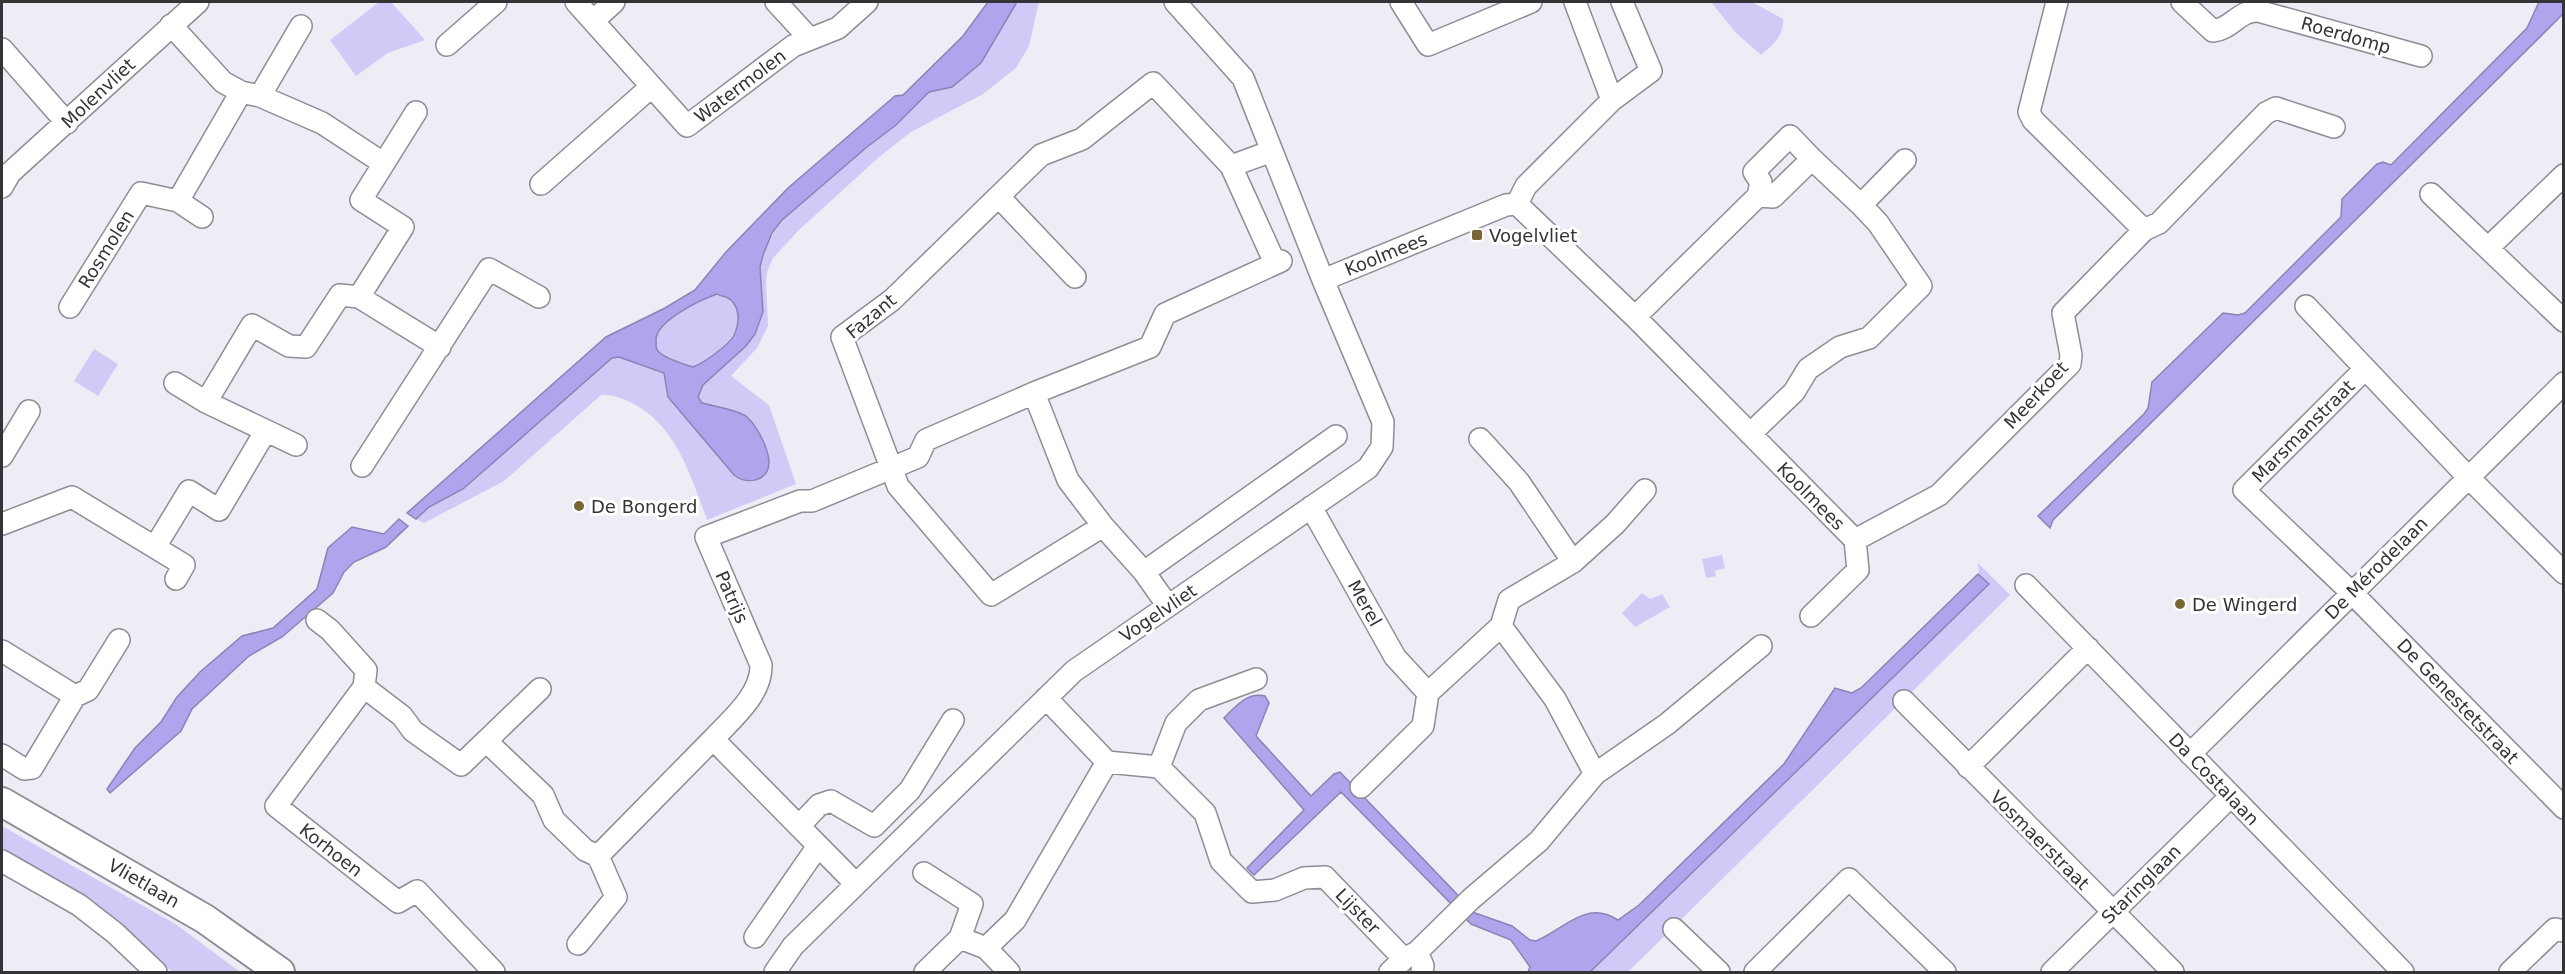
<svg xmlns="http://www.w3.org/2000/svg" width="2565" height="974" viewBox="0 0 2565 974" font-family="'DejaVu Sans',sans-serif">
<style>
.green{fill:#d1caf7}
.water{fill:#b1a4ed;stroke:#8c82b6;stroke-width:1.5;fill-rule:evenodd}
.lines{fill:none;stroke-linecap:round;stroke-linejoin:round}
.street-casing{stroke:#8e8d95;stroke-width:24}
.secondary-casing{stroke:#8e8d95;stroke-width:32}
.street{stroke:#fff;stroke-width:21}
.secondary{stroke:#fff;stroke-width:28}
.poi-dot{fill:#796534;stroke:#fff;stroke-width:2}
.labels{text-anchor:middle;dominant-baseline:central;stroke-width:6;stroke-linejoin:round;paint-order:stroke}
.street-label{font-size:18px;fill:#343437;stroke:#fff}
.poi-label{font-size:18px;fill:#343437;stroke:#fff;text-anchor:start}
</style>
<rect width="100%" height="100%" fill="#eeedf6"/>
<path class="green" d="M379,2H391L425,40L388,53L356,76L330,40Z
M1017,2H1039L1029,46L1016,68L983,94L911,132L879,157L799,230L773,258L767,272L766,284L768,326L757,348L731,376L769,405L796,484L707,520C691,477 677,426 632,403C623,399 611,394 601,395L504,481L424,523L416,519L429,507L463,489L612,358L619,357L665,373L668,397L768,455C752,412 743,415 702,403L698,397L711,370L732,359L746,346L763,312L760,267L766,245L781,221L867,147L896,125L929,92L952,87L995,39Z
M1711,2H1752L1783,19C1785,35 1772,46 1761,55L1735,32Z
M717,294C725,298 731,299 736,307C749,330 712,360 693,367C683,364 666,359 659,352C654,348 657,345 656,340C656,321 700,300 717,294Z
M94,349L118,364L98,396L74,381Z
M1722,555L1725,568L1715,571L1716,576L1706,578L1702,559Z
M1978,563L2010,595L1628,972H1590L1988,585L1979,575Z
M1642,593L1650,599L1662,594L1670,607L1635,627L1622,613Z
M2,826L177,925L240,972H173L123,934L2,854Z"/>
<path class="water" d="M988,2H1017L981,63L952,87L929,92L896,125L867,147L781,221L772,233L763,255L760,267L763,312L755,334L746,346L703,385L698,397L702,403C712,406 739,410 747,417C757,426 769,449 769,463C768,482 746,485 734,475L668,397L664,373L619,357L612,358L463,489L429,507L416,519L407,513L606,337L665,308L695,290L726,252L788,188L895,96L903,95L963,36ZM717,294C720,296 723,296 726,297C741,304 740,323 734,335C729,345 704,363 693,367C683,364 666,359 659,352C654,348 657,345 656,340C656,321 700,300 717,294Z
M2539,2H2563V14L2053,520L2050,528L2038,516L2144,414L2148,408L2152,382L2223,313L2238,315L2245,313L2341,217L2342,199L2377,164L2383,162L2391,165L2527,28Z
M399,519L408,526L386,547L354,562L344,572L333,593L282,637L249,656L192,709L181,731L110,793L107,789L135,748L161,722L177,697L200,672L242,636L273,628L317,589L328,548L352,527L384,534Z
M1978,574L1989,584L1590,972H1528L1530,967L1511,940L1471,924L1341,792L1254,875L1247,868L1304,810L1224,718C1236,706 1247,692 1265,696L1269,703L1256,736L1311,796L1334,774L1340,772L1475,913L1512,926L1530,940L1536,941C1565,929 1586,899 1618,920L1639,905L1784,764L1835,688L1852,693L1861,688Z"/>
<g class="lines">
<g class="street-casing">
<path id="street" d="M576,2L687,126L793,46L838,28L867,2
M776,2L810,39
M1401,2L1428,45L1531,2
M1575,2L1612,100
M2182,2L2213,31C2232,29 2239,10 2258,11L2421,56
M593,21L614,2
M171,25L223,82L241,92L260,96L322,123L383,163
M447,45L496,2
M2,49L67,123
M260,96L301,26
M1812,159L1861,205
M1231,166L1275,263
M541,184L651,87
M2,187L10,173L198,2
M2431,194L2564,321
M999,197L1075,277
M178,201L241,92
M1517,204L1526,186L1612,100L1651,71L1622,2
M2144,230L2159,223L2266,113L2276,108L2334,127
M2488,248L2564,175
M1323,280L1506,205L1517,204L1635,317L1855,540L1939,495L2070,364L2071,355L2063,313L2144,230L2033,120L2029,112L2057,2
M359,297L403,227L361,200L416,112
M2306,306L2468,477L2564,573
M70,307L141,193L178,201L202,217
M1635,317L1758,196L1773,197L1812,159L1790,136L1754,172L1761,182L1758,196
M2365,369L2244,490L2352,593L2564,808
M175,383L206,402L296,445
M1034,393L1068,480L1103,526L1144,572
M206,402L252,325L289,346L306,347L340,295L359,297L440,347
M1750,434L1794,392L1808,369L1840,347L1869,338L1921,286L1878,223L1861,205L1905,160
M1480,439L1519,482L1573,562
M2,456L29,411
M362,466L489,269L539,297
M1311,507L1395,657L1428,693
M2,524L72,497L184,565L176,579
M1103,526L991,595L898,486L842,337L892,300L1041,155L1082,139L1153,83L1231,166L1272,151
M155,547L189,491L219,510L265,432
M2026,585L2403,972
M1168,606L1144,572L1336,436
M1811,616L1858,570L1855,540
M317,620L330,630L366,670L364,687L402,716L413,731L461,765L540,689
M1501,626L1555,699L1595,774
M2,651L75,696L32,768L24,769L2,755
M364,687L276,806L398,902L417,891L494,972
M75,696L88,690L119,640
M1046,698L1107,762
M1904,701L2173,972
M713,739C732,719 762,694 761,665L706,537L800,501H812L918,457L926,440L1034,393L1150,347L1165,314L1281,261
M486,741L543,795L554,820L585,850L598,856L616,897L578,944
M2190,754L2564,383
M1159,767L1176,723L1199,700L1256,679
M1968,767L2088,648
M1361,787L1423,726L1428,693L1501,626L1509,600L1573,562L1615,524L1645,490
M799,826L819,805L831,801L874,826L910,790L953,720
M598,856L713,739L856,884
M2,861L79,905L115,933L156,972
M924,873L972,904L960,938
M1674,929L1719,972
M755,937L818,846
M986,948L1015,920L1107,762L1159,767L1205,813L1221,861L1252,892L1275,890L1304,878L1325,877L1404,959
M1417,952L1423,966L1422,972
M775,972L793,946L1074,671L1368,468L1382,447L1383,422L1323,280L1243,78L1175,2
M925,972L960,938L986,948L1009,972
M1390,972L1404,959L1417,952L1471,899L1539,841L1595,774L1667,724L1761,646
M1755,972L1849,879L1945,972
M2052,972L2231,796
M2510,972L2555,929L2564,931"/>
</g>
<g class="secondary-casing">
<path id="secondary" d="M2,802L205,919L280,972"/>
</g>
<use href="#street" class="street"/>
<use href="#secondary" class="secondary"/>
</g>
<g class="poi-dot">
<rect x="1471" y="229" width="12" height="12" rx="3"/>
<circle cx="579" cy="506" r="6"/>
<circle cx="2180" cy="604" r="6"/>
</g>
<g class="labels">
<g class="street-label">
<text transform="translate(2346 35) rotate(16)">Roerdomp</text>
<text transform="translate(740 86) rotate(-37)">Watermolen</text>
<text transform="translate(98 93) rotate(-43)">Molenvliet</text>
<text transform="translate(106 249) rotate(-58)">Rosmolen</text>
<text transform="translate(1386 254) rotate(-22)">Koolmees</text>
<text transform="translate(871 316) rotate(-40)">Fazant</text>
<text transform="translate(2036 395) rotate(-47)">Meerkoet</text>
<text transform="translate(2303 431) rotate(-45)">Marsmanstraat</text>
<text transform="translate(1811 496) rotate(45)">Koolmees</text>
<text transform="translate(2376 568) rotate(-45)">De Mérodelaan</text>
<text transform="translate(732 597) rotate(66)">Patrijs</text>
<text transform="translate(1365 603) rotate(61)">Merel</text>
<text transform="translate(1158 613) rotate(-34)">Vogelvliet</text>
<text transform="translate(2458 701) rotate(46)">De Genestetstraat</text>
<text transform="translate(2214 779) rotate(46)">Da Costalaan</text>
<text transform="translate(2040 840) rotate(45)">Vosmaerstraat</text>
<text transform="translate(331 850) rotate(38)">Korhoen</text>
<text transform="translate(144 883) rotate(30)">Vlietlaan</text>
<text transform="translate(2141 884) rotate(-45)">Staringlaan</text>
<text transform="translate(1358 911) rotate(46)">Lijster</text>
</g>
<g class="poi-label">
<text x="1489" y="235">Vogelvliet</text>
<text x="591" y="506">De Bongerd</text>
<text x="2192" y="604">De Wingerd</text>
</g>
</g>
<rect width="2565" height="974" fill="none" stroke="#343437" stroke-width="6"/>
</svg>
